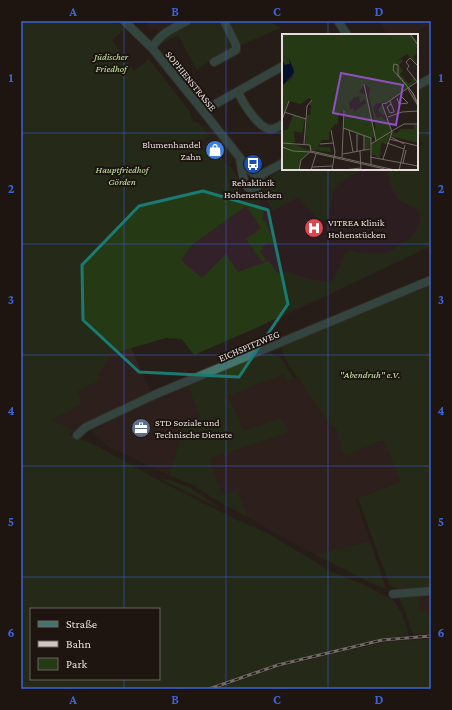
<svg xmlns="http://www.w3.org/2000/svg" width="452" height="710" viewBox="0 0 452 710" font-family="'Crimson Pro',serif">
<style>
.commercial{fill:#2d2716}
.built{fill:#35251f}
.medical{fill:#332129}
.green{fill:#253914;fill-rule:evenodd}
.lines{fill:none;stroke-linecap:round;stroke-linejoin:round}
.minor-casing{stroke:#413935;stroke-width:10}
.minor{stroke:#43756a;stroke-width:8}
.rail-casing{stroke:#cec7c4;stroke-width:3}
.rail{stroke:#1e1511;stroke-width:1.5;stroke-dasharray:4.5;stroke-linecap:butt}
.marked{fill:none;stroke:#1a7b73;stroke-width:3;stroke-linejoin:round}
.grid{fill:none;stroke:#3b63d8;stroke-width:1;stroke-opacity:0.55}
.labels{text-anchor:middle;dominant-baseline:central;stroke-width:4;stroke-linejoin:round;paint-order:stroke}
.park-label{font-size:10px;font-style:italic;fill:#c0e7a4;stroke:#1e1511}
.street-label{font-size:10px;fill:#e4dddb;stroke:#1e1511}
.poi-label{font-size:10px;fill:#e4dddb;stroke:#1e1511;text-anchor:start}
.inset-road{fill:none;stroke:#736a67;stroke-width:1}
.view{fill:#904fc5;fill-opacity:0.15;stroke:#904fc5;stroke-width:2}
.inset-edge{fill:none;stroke:#e4dddb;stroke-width:2}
.neatline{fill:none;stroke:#3b63d8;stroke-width:1.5}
.grid-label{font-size:13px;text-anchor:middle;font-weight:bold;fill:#3b63d8}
</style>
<rect width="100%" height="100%" fill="#271e1a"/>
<path class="commercial" d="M209,123L237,159L228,165L212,159L199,143L209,136L203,127Z"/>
<path class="built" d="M150,21H174L160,32L156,28L153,30L147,24Z
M379,21H431V23L410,35H388Z
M131,348L152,395L73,431L52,420L82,404L77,391L99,381V373L111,355Z
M284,374L287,381L299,377L304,387L336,427L343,454L384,441L401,482L355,499L370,541L316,555L247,517L239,494L222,495L209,459L288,433L282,418L244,432L228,396Z
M187,383L200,417L185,423L169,475L108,446L92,432L156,396Z
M419,597H431V614L420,610Z"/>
<path class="medical" d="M417,148L431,246L325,297L233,338L164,248L245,200L262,188L272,210L352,169H417Z"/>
<path class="green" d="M21,21H116L125,29L112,40L134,71L149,59L190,112V114L194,121L199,123L209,136L200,143L212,159H213L220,156L226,164L231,167L241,184L238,189L245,200L252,194H256L264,213L262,219L266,222L274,242L270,244L268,243L262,247L263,249L260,251L266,260L262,262L246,239L261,228L246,206L193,244L181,260L202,278L226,254L238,272L269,261L277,273L290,272C302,279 317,280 330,282L336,275L345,254L350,250C356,253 380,255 387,253C393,251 415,235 418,229C420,225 421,217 420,214C416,205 405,205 400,200C390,192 390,179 387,169H417V148L423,144L417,133V89L431,81V246C352,283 274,321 194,355L182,339L166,338L131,348L111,355L99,373V381L77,391L82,404L52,420L73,431L70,435L97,446L158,480L237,520L267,533L330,571L366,586L394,601L402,614L409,635L381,639L276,664L206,689H21ZM31,609H159V679H31Z
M174,21H270L280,28C252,41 222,51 197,70L178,35L161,44L156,38L166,31L165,29Z
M284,169H363L337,185L333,191L328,220L318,219L298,197L272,211L262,188V183L266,176L268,178Z
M431,282V588H396L390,586L358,498L401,482L384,441H381L351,453L343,454L336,427L330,424L304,387L299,377L297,378L285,358L281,347L283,344Z
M266,351L280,357L294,379L287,381L284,374L228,396L244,431L282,418L288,433L209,459L222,495L235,491L239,494L247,517L213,498L193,485L169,475L185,423L200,417L187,383Z
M161,479C181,480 204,496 219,508Z
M370,541L386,589L375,585L316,555Z
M413,595L419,597L420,610L431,614V633L413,635L406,613L399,598Z
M431,639V689H214L278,667L383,642Z"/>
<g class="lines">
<g class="minor-casing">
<path id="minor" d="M124,21L152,48L199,106L248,168L253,173L259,176
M338,21L347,35
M152,48C161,33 172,29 187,21
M214,62L236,50V45L224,21
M417,86L431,78
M238,92C242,101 259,130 271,129C276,129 279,126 283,124
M203,111L283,66
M240,158C241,165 243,186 250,189C252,189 254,189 256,189L260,183L259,176
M259,176L283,163
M77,435L86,427L154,395L431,280
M393,594L431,591"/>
</g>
<use href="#minor" class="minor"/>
<g class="rail-casing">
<path id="rail" d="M209,689L278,665L382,640L431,636"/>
</g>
<use href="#rail" class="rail"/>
</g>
<path d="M0 0H452V710H0ZM203,191L268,210L288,304L239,377L139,372L83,320L82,265L139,206Z" fill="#271e1a" fill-opacity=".55" fill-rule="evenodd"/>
<path class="marked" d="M203,191L268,210L288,304L239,377L139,372L83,320L82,265L139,206Z"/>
<path class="grid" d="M124,21V609M226,21V689M328,21V35M21,133H283M417,133H431M328,169V689M21,244H431M21,355H431M21,466H431M21,577H431M124,679V689"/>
<defs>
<g id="shop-disc" transform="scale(1)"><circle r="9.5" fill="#3f7fe0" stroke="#1e1511"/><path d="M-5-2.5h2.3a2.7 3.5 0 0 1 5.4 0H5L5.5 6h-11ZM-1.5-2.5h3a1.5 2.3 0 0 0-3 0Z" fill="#fff"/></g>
<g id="bus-disc" transform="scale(1)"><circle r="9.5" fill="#1a4fb4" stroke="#1e1511"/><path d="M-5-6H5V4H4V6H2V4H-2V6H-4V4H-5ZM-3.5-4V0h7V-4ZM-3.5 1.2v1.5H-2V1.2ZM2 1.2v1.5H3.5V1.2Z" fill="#fff"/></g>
<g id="hospital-disc" transform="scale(1)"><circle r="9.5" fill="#e0444e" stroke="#1e1511"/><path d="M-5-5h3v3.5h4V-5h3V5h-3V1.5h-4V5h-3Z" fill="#fff"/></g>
<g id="office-disc" transform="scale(1)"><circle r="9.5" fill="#5c6f8a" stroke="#1e1511"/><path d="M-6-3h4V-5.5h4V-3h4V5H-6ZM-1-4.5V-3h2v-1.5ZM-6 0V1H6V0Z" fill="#fff"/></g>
</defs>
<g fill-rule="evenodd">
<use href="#shop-disc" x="215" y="150"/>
<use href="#bus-disc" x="253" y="164"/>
<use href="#hospital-disc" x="314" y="228"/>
<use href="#office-disc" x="141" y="428"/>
</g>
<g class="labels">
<g class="park-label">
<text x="111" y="56">Jüdischer<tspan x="111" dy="12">Friedhof</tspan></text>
<text x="122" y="169">Hauptfriedhof<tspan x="122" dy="12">Görden</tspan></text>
<text x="370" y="374">"Abendruh" e.V.</text>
</g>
<g class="street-label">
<text transform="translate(191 81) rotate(51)">SOPHIENSTRASSE</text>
<text transform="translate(249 346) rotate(-23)">EICHSPITZWEG</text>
</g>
<g class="poi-label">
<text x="201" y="144" text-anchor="end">Blumenhandel<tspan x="201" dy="12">Zahn</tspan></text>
<text x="253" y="182" text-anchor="middle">Rehaklinik<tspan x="253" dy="12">Hohenstücken</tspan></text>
<text x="328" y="222">VITREA Klinik<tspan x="328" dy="12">Hohenstücken</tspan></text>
<text x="155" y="422">STD Soziale und<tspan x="155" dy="12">Technische Dienste</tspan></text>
</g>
</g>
<g transform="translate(282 34)">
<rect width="136" height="136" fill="#271e1a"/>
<path d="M0,0H128L135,6L136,4V15L134,14L135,19L131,23L136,31L125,20L113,28L119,25L121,27L117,31L121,37L118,40L126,49L131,48L129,46L132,44L134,46L127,53L123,47L127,53L106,67L94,70L91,74L95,84L101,82L96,76L100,71L104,79L100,83L102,86L106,84L110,97L104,111L100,108L99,111L98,124L90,120L89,111L94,107V104L90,103L87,114L83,115V103L77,101V108L76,100L62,94L63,74L57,81L55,91L53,90L47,98V106H40L37,111L36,113H48L49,118L29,116L19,125L17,136H0V97L6,95L11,81L23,85L20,99L12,97L13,108L9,109L27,116V111L23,110L25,81H28L29,72L27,70L30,66L27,64L19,70L7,67L0,85V52L11,43L12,34L8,30L0,31ZM83,49L88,55L87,62L94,94L92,95L85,61L77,58ZM73,62L72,64L77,62L78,69L83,65L84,69L72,78V74L68,75L67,69ZM132,91H136V109L109,102L110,98L115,99L119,95H132Z" fill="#253914" fill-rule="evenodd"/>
<path d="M7,24L12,38L0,52V31L2,28V31L8,30Z" fill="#030f2f"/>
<path class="inset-road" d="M128,0L136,11M136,32L128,24L124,28L127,32L125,35L136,49M82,50L94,107M126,55L136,72M115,64L117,70L126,69L118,61M108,67L112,77V78L108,79L105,73L109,70M103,70L136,47M136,70L132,61L130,58L116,41V31L112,30L111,36L130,58L136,71M2,78L24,85M106,83L120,78L136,77M0,86L7,67M61,94L89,104V131M49,96L53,118L50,136M67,96L71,118M110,97L122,90H136M75,100V117M109,103L122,110M107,105L136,112M0,109L28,111L29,117M105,109L122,115M22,110L25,72L30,66M38,110L51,109M89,110L110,97M0,113L11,117L28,118L107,136M82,116V102M29,117L113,136M78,117L79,136M61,120L88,115M88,123L136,132M60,124L62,76M101,125L110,98L100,70L104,69M121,129L124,116M30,133L50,132M17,136L19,126L29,117M29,136L34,120M61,136L79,134M117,136L123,111"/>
<path class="view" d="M59,39L121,51L114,91L51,79Z"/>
<rect width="136" height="136" class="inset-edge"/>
</g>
<rect width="452" height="710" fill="none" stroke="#1e1511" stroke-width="44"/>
<rect x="30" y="608" width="130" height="72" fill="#1e1511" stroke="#6d6562"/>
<rect x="38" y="621" width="20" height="6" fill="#43756a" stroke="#6d6562"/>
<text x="66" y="628" font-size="12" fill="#e4dddb">Straße</text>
<rect x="38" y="641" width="20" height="6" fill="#cec7c4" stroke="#6d6562"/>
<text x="66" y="648" font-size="12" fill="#e4dddb">Bahn</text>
<rect x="38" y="658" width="20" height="12" fill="#253914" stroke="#6d6562"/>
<text x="66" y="668" font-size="12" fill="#e4dddb">Park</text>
<rect x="22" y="22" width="408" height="666" class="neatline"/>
<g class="grid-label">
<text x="73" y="16">A</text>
<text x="175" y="16">B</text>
<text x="277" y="16">C</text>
<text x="379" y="16">D</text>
<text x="11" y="82">1</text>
<text x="441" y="82">1</text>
<text x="11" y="193">2</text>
<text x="441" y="193">2</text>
<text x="11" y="304">3</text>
<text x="441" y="304">3</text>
<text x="11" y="415">4</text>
<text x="441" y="415">4</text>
<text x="11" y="526">5</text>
<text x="441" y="526">5</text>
<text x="11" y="637">6</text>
<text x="441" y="637">6</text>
<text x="73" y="704">A</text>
<text x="175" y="704">B</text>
<text x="277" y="704">C</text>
<text x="379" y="704">D</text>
</g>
</svg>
